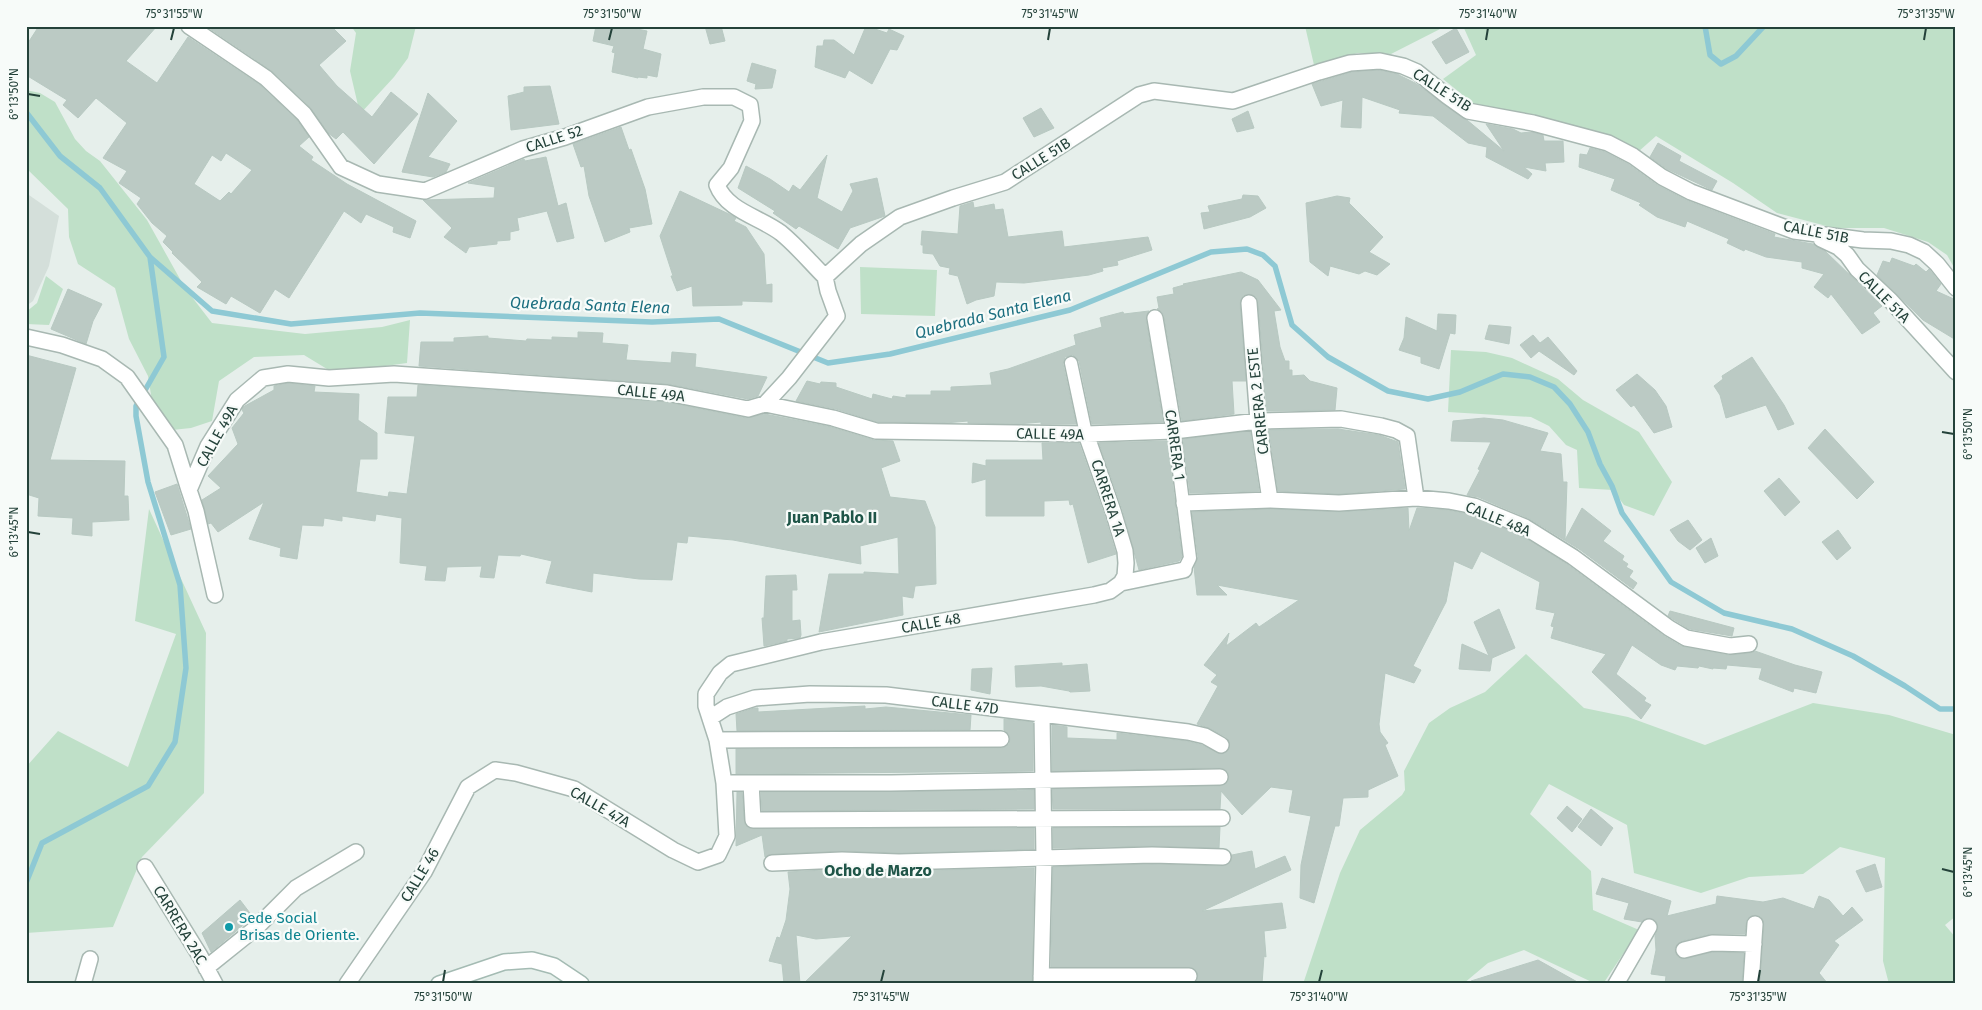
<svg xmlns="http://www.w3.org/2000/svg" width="1982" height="1010" viewBox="0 0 1982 1010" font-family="'Fira Sans',sans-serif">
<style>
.built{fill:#d4dfda}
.green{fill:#bfe0c8}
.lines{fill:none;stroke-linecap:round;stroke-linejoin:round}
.stream{stroke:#8ec9d4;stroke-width:5.5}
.building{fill:#bbcac4;stroke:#b8c9c2;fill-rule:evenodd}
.pedestrian-casing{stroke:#a8b8b2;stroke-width:15}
.minor-casing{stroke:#a8b8b2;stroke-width:18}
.secondary-casing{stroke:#a4bbb3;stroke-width:18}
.pedestrian{stroke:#fff;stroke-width:12}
.minor{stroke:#fff;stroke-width:15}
.secondary{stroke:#fff;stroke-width:15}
.ticks{fill:none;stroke:#24423a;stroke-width:2}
.culture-dot{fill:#0f9aa8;stroke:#f7fbf9;stroke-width:2}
.labels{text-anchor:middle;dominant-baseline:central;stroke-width:4.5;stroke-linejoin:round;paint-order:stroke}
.street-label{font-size:15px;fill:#24423a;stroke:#f7fbf9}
.culture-label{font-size:15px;fill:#0d838f;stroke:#f7fbf9;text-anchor:start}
.water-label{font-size:16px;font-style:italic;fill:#1c6f80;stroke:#f7fbf9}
.neighbourhood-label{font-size:16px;font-weight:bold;fill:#1f5548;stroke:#f7fbf9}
.neatline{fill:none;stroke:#24423a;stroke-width:2}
.ticks-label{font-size:12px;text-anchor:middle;fill:#24423a}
</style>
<rect width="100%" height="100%" fill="#e6efeb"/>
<path class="built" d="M26,193L59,216L49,266L33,301L26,306Z"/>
<path class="green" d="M351,26H416L408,58L394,77L360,114L350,71L356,33Z
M1305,26H1446L1391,54L1358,53L1314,65Z
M1463,26H1956V271L1947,255L1928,242L1884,228H1834L1777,213L1733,183L1656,136L1638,152L1604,133L1538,117L1496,110L1474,104L1443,79L1476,55Z
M26,90L40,93L55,102L75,139L86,151L100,161L147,220L185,288L212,323L305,334L382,327L410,320L407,363L363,369H327L304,355L254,357L219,381L212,421L191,428L172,430L152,401L148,376L129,339L115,288L78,264L69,237L68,209L26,168Z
M860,267L937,270L935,316L861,314Z
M46,276L63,289L49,325L26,324V312L37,303Z
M1451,350L1486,352L1512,358L1558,379L1583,400L1639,432L1672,482L1654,516L1624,505L1613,490L1579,488L1577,450L1566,445L1549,426L1531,417L1448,412Z
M149,509L206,633L204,793L142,857L113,927L26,933V767L58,731L128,767L176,634L135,621Z
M1526,654L1584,708L1628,717L1705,745L1813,703L1889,715L1956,735V916L1945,925L1956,938V984H1889L1883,961L1885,858L1840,847L1803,874L1749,877L1701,893L1634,873L1627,825L1549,784L1530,814L1591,871L1593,910L1639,930L1603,984H1596L1524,950L1488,963L1463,984H1303L1340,873L1360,830L1402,795L1405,790L1404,771L1429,723L1450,708L1485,692Z"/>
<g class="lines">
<path class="stream" d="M1705,26L1710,55L1721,64L1736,56L1764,26
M26,112L60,156L100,188L150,257L212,311L291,324L420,313L652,322L719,319L828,363L890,354L1070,310L1211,252L1247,249L1263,255L1275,266L1292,325L1328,357L1388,391L1428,399L1460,392L1503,374L1530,377L1554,387L1570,404L1588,432L1600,464L1612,486L1622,513L1671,582L1724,613L1792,629L1853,656L1905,686L1940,709H1956
M26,883L42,843L148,786L175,742L186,668L180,585L148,482L136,416V406L164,357L150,257"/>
</g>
<path class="building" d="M39,26H157L126,61L157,83L188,37L260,85L297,120L309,137L299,146L313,157L311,160L347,184L416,221L410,238L393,232L394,227L366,214L361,223L344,211L289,298L275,289L260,313L231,296L226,304L197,287L202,282L172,253L173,252L163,242L167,236L152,223L137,204L141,198L119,183L127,171L103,158L127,123L96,98L78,118L63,105L67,100L26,75V46ZM226,153L252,170L231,194L229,192L220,201L194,184L212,155L221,161Z
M206,26H331L346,41L319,65L337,86L372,117L391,92L418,114L374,164L343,132L336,139L328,133L310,107L272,71Z
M596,26H622L647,31L643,49L661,54L657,77L647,75V78L638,77V78L612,72L615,53L612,52L614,46L593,41Z
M705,26H721L725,41L710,44Z
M866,26L887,33L889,29L904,36L897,50L890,49L872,84L849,70L845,78L815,67L817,46H823L824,40H834L854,55Z
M1456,28L1469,52L1446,64L1432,42Z
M752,63L776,70L772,88L755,89L756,84L747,81Z
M1379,70L1397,74L1415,83L1467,120L1504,151L1486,124L1513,129L1521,133L1531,132L1543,135L1544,141H1563L1564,162L1545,163L1546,171L1524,167L1532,174L1528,179L1486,157L1487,147L1468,143L1433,116L1399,113L1400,110L1362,97L1361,128L1341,127L1343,100L1321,106L1312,84L1352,72Z
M550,86L559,124L511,130L508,96L524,92V87Z
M428,93L457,121L428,157L450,164L446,172L433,177L402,172Z
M1041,108L1054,128L1034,137L1023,118Z
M1248,111L1254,128L1237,132L1232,119Z
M621,127L629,150L631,149L645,189L652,224L629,228L630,232L605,242L589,196L584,166L581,167L573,144Z
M1658,143L1681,156L1679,161L1717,181L1712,190L1667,169L1650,157Z
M1590,148L1605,152L1628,164L1657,185L1688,201L1775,234L1774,237L1813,244L1825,251L1882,306L1873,313L1880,322L1862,334L1831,294L1828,298L1814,287L1824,274L1802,268V262L1766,257L1745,249L1744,251L1727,243L1729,239L1687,221L1685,227L1657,217L1639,205L1641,203L1611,190L1615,179L1579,167L1580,154L1587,155Z
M827,155L817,198L842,212L853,191L850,184L877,178L885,216L850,228L838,249L799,226L796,229L773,213L775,211L738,188L746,166L770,179L789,192L793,185L800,190Z
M546,157L558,206L566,203L574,238L557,242L547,211L517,218L519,230L510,232V240L497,241V244L469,247L466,253L444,237L452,228L423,200L494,198L495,187L468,183L524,159L525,161Z
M680,191L731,215L736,218L734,221L746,227L764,254L766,285L772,284V302L742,301V305L693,306L692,286L677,291L671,276H673L660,236Z
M1243,195L1258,196L1266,208L1250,217L1204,229L1201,213L1210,212L1208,206L1242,199Z
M1337,196L1350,198L1349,203L1383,237L1369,252L1390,264L1377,275L1365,271L1359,274L1330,266L1328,276L1310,262L1306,203Z
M973,202L974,208L994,204L995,210L1003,209L1008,237L1062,231L1064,247L1148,237L1152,250L1117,261L1118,265L1102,268L1103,271L1089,275L1024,283L996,282L994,296L976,300L967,304L958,276L949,274L950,268L940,266L933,254L923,253V245H921L922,231L958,234L960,206Z
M1892,258L1914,266L1916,264L1926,272L1929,269L1941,284L1936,291L1956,300V340L1923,320L1877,275L1883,261L1890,263Z
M1241,272L1258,280L1281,310L1274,311L1280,347L1285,361H1289V370H1292V376L1304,375L1310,381L1337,388L1335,410L1267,411L1258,302L1256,297L1249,294L1243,296L1240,303L1246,381H1232L1234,414L1182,421L1164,316L1162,312L1157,309L1159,308L1157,297L1174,294L1173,288L1184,285L1183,284Z
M68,289L102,304L93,321L86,344L51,329Z
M1149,311L1146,320L1163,422L1092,424L1079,361L1073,355L1065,357L1063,364L1076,424H1041V422L1018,424L968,423V421L945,423L877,422L836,409L796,401L807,381L820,384L821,382L836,383V387L872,399L873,394L892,399L893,396L906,398V395H931V391H951V387L992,385L990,373L1008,369L1076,345L1074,335L1102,327L1100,318L1123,312L1124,314Z
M1438,314L1456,315L1455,334L1450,333L1439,369L1421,363V357L1399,350L1404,338L1406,317L1437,331Z
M1489,325L1511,327L1509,344L1485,339Z
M578,332L603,333L602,343L628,345L626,360L671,363L672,352L696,354L695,367L767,377L758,396L748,399L668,384L419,366L421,342H454V338L488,336V338L526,341L527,339L552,340V337L578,338Z
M1533,335L1540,343L1548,337L1577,371L1574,375L1539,351L1531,358L1520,345Z
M26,355L76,368L50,460L125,461L124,496H128L129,520L92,522V536L72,534L73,518L38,516L39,498L26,494Z
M1752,357L1784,405L1794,424L1778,430L1766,405L1726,418L1720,395L1714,386L1723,379L1722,376Z
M1637,374L1655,390L1666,406L1672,427L1654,433L1634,405L1631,407L1616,390Z
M288,383L315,386L314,392L359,394L358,420L377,433V459H360L356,492L388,497L389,492L407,494L415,436L385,433L388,397H417L418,385L666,402L746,418L765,414L831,427L874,440L893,441L900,461L881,468L890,497L925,501L935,527L936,584L915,586L913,598L902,596L903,615L819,632L829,574H864V572L899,574L898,537L860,546L861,564L733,540L688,536L687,543L677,542L672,580L639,579L593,573L592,592L546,583L552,561L521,554L520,556L498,555L494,578L480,577L482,566L447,567L445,581L425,580L427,566L400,563L402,518L376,514L375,521L342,516V521L324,518L323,526L302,525L297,559L280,556L281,548L249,539L264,502L218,532L211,523L208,524L202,500L221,488L208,476L238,444L232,428L244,413L242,410L243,407L274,390V386Z
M1484,418L1503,420L1548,433L1540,451L1561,454L1563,482H1567L1565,540L1582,508L1611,531L1603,541L1624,556L1622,560L1628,564L1626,567L1633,571L1629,577L1637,583L1633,589L1579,549L1530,519L1478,497L1467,495L1480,470L1478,469L1491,442L1451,441L1453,421Z
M1338,429L1379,435L1398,442L1405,489L1339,494L1278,491L1269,430Z
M1825,429L1874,482L1857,499L1808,448Z
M1250,431L1259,491L1190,493L1183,439Z
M1167,441L1182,557L1179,561L1139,570L1122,508L1099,443Z
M1042,443H1079L1104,514L1116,554L1088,563L1073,504L1070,505L1069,500L1044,501V516H986V479L972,483L973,463L986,466V460H1043Z
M1779,478L1800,502L1785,516L1764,491Z
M177,484L191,529L171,535L155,492Z
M1408,508L1409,531L1417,508L1448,510L1471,515L1521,535L1568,565L1664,636L1681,646L1729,655L1750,653L1755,651L1795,665L1822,672L1816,693L1794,688L1793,692L1759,679L1762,668L1727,665L1726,669L1713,668V669L1699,666L1698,668L1677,666L1675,670L1661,665L1632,645L1616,674L1646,698L1644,701L1651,705L1641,719L1592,672L1606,654L1551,638L1554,627L1551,626L1555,613L1536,609L1540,582L1481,551L1472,569L1454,561L1446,602L1413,666L1421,670L1414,683L1385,673L1379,724L1380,732L1388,743L1385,745L1398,776L1368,790V797L1343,798L1339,826H1335L1314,903L1300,898L1301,865L1311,816L1289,812L1293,790L1271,787L1242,815L1221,791L1220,809H1053L1052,789L1220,786L1228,781V772L1220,768L1052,771V725L1067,727V738L1117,740V733L1186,741L1202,745L1221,754L1225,753L1229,749V741L1226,737L1209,728L1197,724L1218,686L1211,682L1217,675L1204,665L1229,633L1226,646L1256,623L1259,627L1299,600L1217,585L1227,595H1197L1194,567L1198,557L1192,512L1270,509L1340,512Z
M1688,520L1702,540L1690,550L1678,541L1670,530Z
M1838,530L1851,548L1837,560L1822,542Z
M1711,538L1718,556L1705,563L1696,548Z
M796,575L797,590H792V621L800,620L801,635L800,638L787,639V641L764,646L762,618H764L766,576Z
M1499,609L1515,648L1492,658L1490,671L1459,669L1462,644L1489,656L1474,622Z
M1670,611L1734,628L1732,636L1689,629L1668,616Z
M1062,663V666L1087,664L1090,691L1070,692L1069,691L1041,686L1016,687L1015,666Z
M992,668L990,694L971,690L972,669Z
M865,706V709L886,707L971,715L970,730L737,731L736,714L754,708H758V712Z
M1004,719L1033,722V771L736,774V749L1002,748L1009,744L1010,739L1009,734L1004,730Z
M1034,790V809L762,811L761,792Z
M737,792H742L745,825L753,829L1034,828V849L899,853L842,851L772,854L765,857L762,835L736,846Z
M1567,806L1582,819L1572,832L1557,818Z
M1591,809L1613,828L1601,846L1578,827Z
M1220,827L1219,848L1152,846L1053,848V828Z
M1252,851L1255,869L1285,856L1291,870L1202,911L1282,903L1286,928L1264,931L1266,957L1264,956L1262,984H1194L1198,976L1197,972L1189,967H1051L1053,867L1152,864L1223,866L1231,862L1232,855Z
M1875,864L1882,887L1866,892L1856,871Z
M1034,868L1032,984H803L852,936L816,939L796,935L800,984H784L782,964L769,961L777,937L780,938L786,920L790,889L788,872L842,869L899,871Z
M1602,878L1671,901L1667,916L1716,904L1717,896L1763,902L1783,898L1814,909L1819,896L1829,900L1843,916L1852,907L1863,920L1834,941L1839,945L1819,973L1828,984H1760L1764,924L1761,917L1755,915L1747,919L1745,934H1710L1682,941L1675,948L1677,956L1682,959L1713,952L1744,953L1742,984H1665L1666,976L1651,974L1656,950L1655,936L1658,928L1657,922L1650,918L1642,922L1624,919L1629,903L1596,894Z
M240,900L253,917L211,952L202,933Z
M1538,960L1581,984H1472L1471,981Z"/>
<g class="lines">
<g class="pedestrian-casing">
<path id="pedestrian" d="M1071,363L1086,434
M1174,431L1190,558L1184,570"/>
</g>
<g class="minor-casing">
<path id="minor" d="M189,26L266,78L304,114L341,167L378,184L425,191L523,149L565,137L648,107L703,97H734L750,105L752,121L731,168L717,185C727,211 760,217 781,233C797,246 811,263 825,277
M1821,239L1838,247L1847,255L1857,269L1891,301L1956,372
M825,277L861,244L900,217L953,198L1005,182L1139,95L1154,91L1233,101L1319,72L1350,63L1380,61L1403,66L1417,72L1447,96L1468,111L1533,123L1608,143L1633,156L1662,177L1691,192L1794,231L1863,240L1891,241L1909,245L1924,252L1937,264L1956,288
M1249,303L1258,421L1270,500
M1155,318L1174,431
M26,337L62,345L102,359L127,377L175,445L189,490L208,446L237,400L263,378L288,374L329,378L394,374L667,393L748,409L765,404L833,418L876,431L1086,434L1174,431L1258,421L1341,419L1381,426L1396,430L1407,436L1416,498
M765,404L789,378L837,316L828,291L825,277
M189,490L196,511L215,595
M1184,503L1270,500L1339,503L1416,498L1449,501L1474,506L1525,527L1573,557L1669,628L1686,638L1730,646L1749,644
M1121,583L1184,570
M710,718L727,707L755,698L810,694L886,695L1188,732L1205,736L1221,745
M717,740L1001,739
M724,783H891L1220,777
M751,783L753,820L1222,818
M772,863L842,860L899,862L1152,855L1223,857
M145,867L200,956L215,984
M1684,950L1712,943L1754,944
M206,968L257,927L296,888L356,852
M1041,976H1189
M83,984L90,959
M347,984L424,872L468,787L495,770L516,773L574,789L673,850L698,862L718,855L727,836L724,783L717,740L706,706V694L720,673L731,664L821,642L1094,595L1110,591L1121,583L1125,576L1126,563L1125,551L1113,511L1086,434
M1041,984L1044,858L1042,714
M1616,984L1649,927
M1751,984L1755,924"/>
</g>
<g class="secondary-casing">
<path id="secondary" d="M439,984L504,962L532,960L554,966L581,984"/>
</g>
<use href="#pedestrian" class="pedestrian"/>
<use href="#minor" class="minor"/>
<use href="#secondary" class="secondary"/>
</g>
<path class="ticks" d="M171,40L174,28M609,40L612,28M1048,40L1050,28M1486,40L1488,28M1924,40L1926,28M28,94L40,96M1942,432L1954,434M28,532L40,534M1942,869L1954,872M443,982L445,970M881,982L884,970M1319,982L1322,970M1758,982L1760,970"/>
<circle class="culture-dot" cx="229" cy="927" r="5"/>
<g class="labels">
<g class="street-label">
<text transform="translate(1442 90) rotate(33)">CALLE 51B</text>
<text transform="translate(554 139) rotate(-18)">CALLE 52</text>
<text transform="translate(1041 159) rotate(-32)">CALLE 51B</text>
<text transform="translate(1816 232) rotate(11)">CALLE 51B</text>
<text transform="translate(1884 297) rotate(45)">CALLE 51A</text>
<text transform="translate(651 393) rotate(6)">CALLE 49A</text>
<text transform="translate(1258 401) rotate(-96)">CARRERA 2 ESTE</text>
<text transform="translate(1050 434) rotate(1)">CALLE 49A</text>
<text transform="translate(217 436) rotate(-61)">CALLE 49A</text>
<text transform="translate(1175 445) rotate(82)">CARRERA 1</text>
<text transform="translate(1108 498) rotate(72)">CARRERA 1A</text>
<text transform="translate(1498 519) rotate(22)">CALLE 48A</text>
<text transform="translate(931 623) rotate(-10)">CALLE 48</text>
<text transform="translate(965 705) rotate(7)">CALLE 47D</text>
<text transform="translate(600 807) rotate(30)">CALLE 47A</text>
<text transform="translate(420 875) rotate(-59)">CALLE 46</text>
<text transform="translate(180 925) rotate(59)">CARRERA 2AC</text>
</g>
<g class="culture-label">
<text x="239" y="918">Sede Social<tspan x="239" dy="17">Brisas de Oriente.</tspan></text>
</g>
<g class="water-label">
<text transform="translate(590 305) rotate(2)">Quebrada Santa Elena</text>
<text transform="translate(993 314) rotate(-14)">Quebrada Santa Elena</text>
</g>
<g class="neighbourhood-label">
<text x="832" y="517">Juan Pablo II</text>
<text x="878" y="870">Ocho de Marzo</text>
</g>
</g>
<rect width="1982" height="1010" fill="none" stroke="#f7fbf9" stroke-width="55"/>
<rect x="28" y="28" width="1926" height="954" class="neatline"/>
<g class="ticks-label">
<text x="174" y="18">75°31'55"W</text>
<text x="612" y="18">75°31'50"W</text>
<text x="1050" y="18">75°31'45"W</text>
<text x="1488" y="18">75°31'40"W</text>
<text x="1926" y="18">75°31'35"W</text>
<text transform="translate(14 94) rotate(-90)" y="4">6°13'50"N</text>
<text transform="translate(1968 434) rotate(-90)" y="4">6°13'50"N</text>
<text transform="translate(14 532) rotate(-90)" y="4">6°13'45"N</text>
<text transform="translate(1968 872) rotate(-90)" y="4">6°13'45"N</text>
<text x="443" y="1001">75°31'50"W</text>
<text x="881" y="1001">75°31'45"W</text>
<text x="1319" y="1001">75°31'40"W</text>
<text x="1758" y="1001">75°31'35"W</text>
</g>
</svg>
